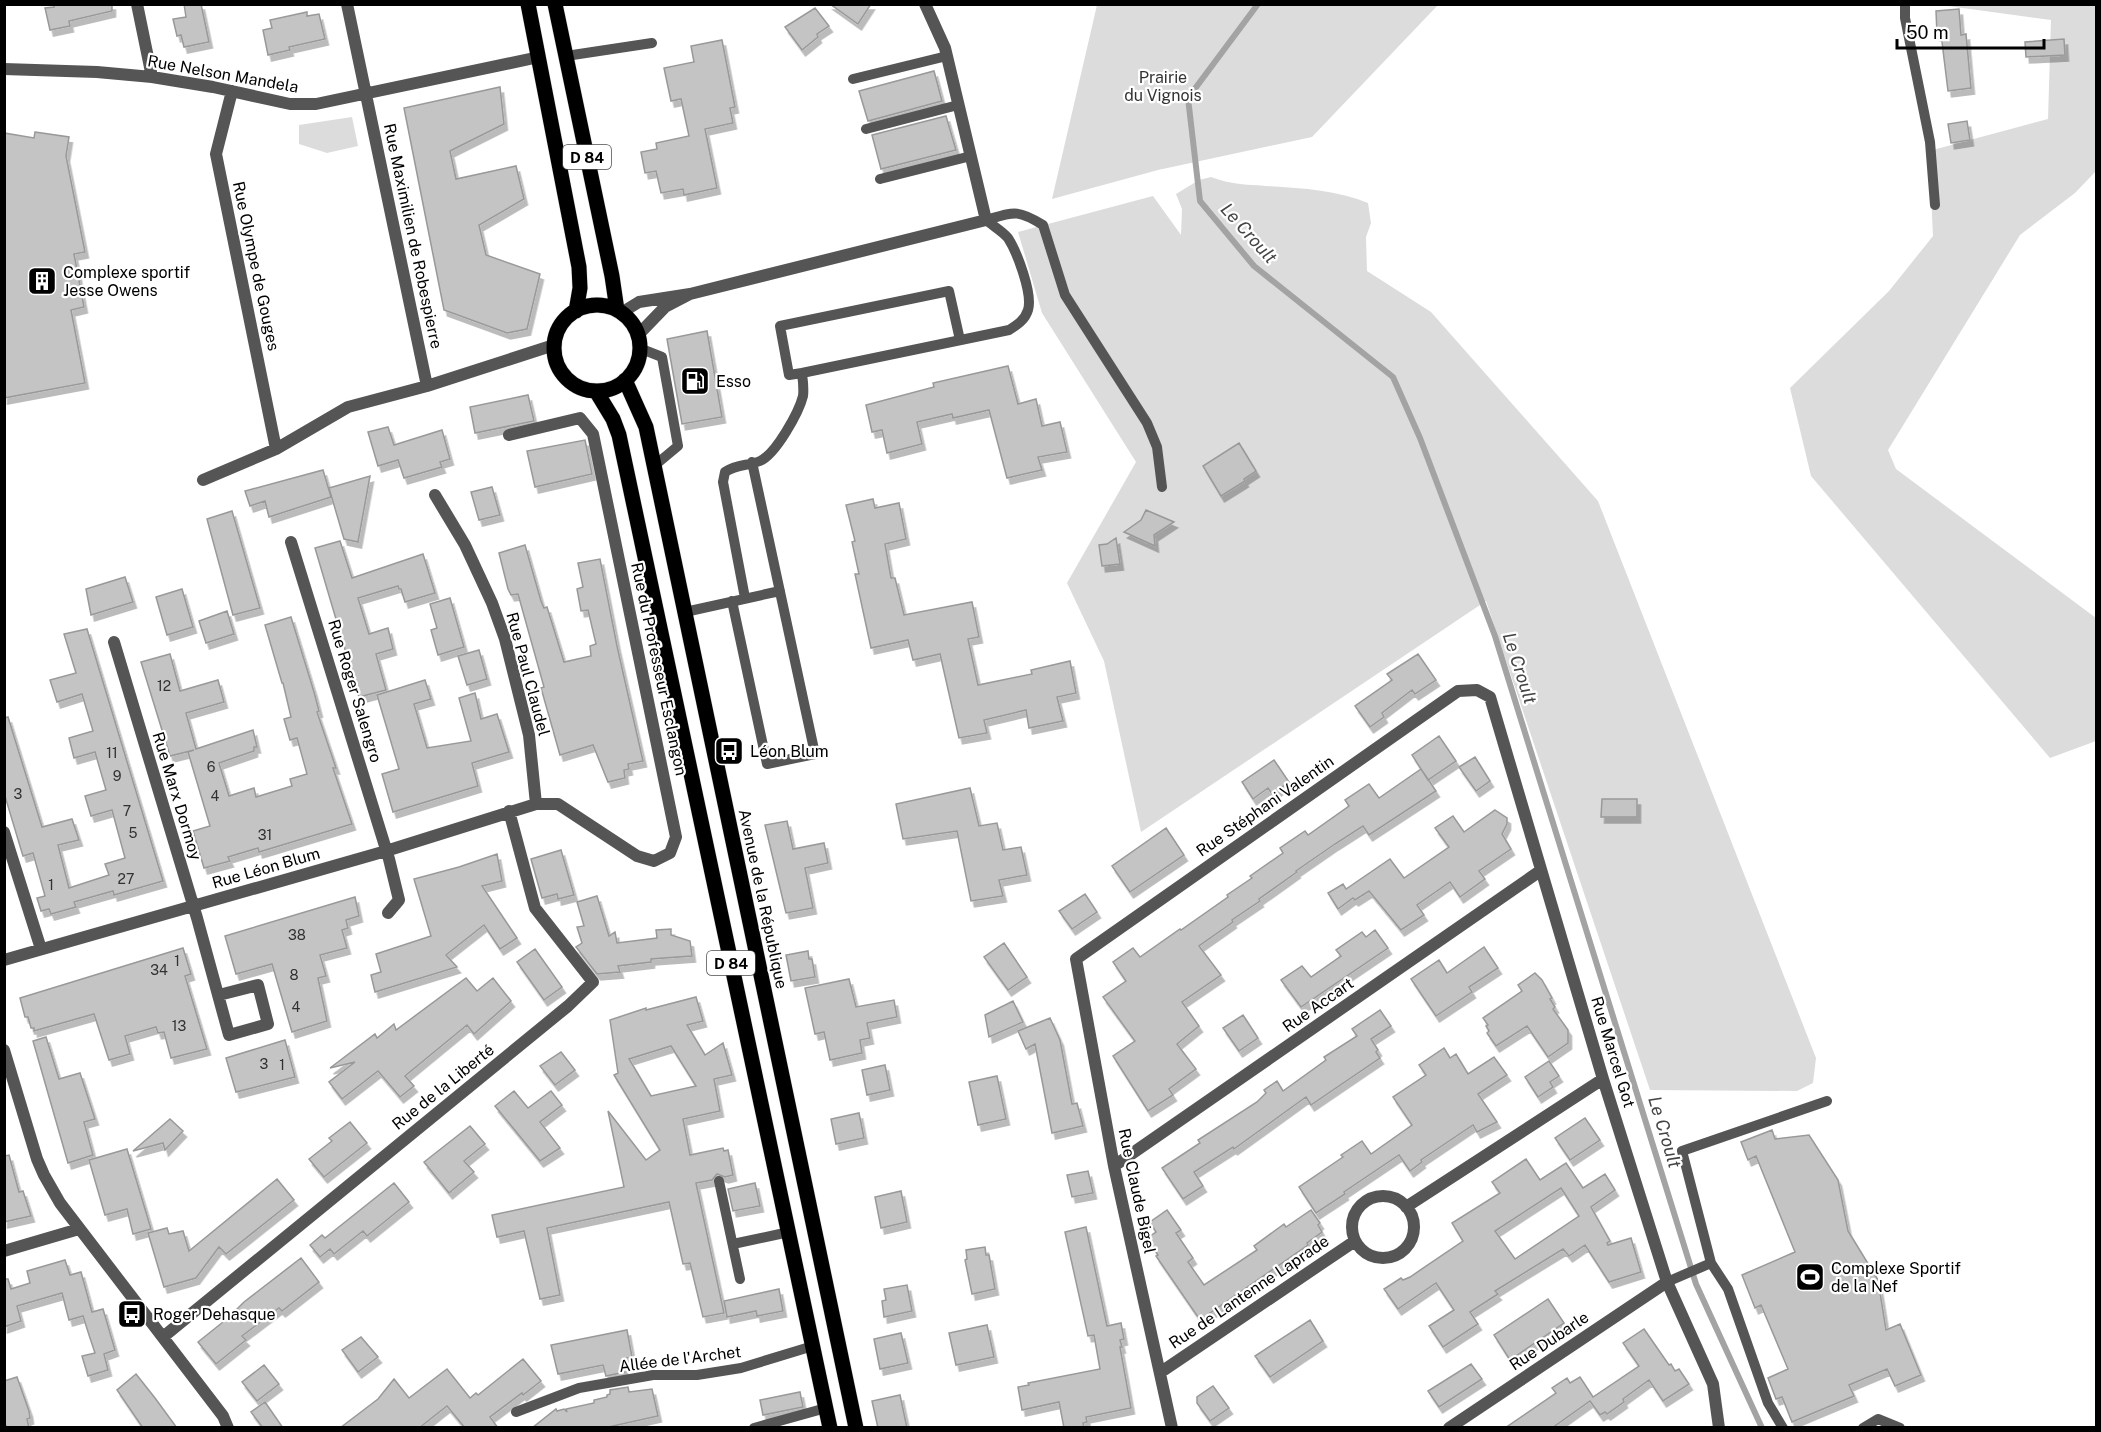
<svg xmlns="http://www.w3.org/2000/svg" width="2101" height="1432" viewBox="0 0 2101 1432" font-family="'Public Sans',sans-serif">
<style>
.green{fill:#dcdcdc}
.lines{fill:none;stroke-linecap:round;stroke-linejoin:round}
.stream{stroke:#a3a3a3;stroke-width:6}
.building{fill:#c4c4c4;stroke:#999;stroke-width:1.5;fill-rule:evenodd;filter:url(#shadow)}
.primary-casing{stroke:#dbdbdb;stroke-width:16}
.service{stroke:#555;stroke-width:10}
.minor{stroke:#555;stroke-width:12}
.primary{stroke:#000;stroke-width:15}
.labels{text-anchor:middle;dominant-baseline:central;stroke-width:4.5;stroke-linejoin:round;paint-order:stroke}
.number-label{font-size:14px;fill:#313131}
.shield{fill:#fff;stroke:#4c4c4c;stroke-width:1.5}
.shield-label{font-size:15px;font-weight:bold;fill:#000}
.street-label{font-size:16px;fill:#000;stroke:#fff}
.park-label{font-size:16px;fill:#333;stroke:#fff}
.poi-label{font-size:16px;fill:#000;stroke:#fff;text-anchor:start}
.water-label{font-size:18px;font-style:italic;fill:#444;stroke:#fff}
</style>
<defs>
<filter id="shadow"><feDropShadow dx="3.5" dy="6" stdDeviation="0" flood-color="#0004"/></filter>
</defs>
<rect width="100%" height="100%" fill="#fff"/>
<path class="green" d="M1097,5V4L1438,5L1312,137L1158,170L1052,199Z
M1941,5H2096V171L2075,193L2020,235L1888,450L1896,469L2096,618V741L2050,758L1811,476L1790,388L1889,291L1933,236L1929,151L2048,119L2051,20Z
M352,117L358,146L327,153L299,144V125Z
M1211,177C1232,185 1244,184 1266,186C1301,188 1337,190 1368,203L1371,223L1366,237L1367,271L1431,312L1598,501L1816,1058L1813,1083L1797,1091L1650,1090L1486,601L1141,832L1104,661L1067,583L1136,462L1042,313L1018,232L1153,196L1181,235L1182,209L1176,194L1199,180Z"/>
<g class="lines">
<path class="stream" d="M1258,4L1188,98L1200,201L1254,266L1393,377L1420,438L1495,636L1696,1284L1762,1428"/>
</g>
<path class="building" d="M53,4H112V11L69,21L70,26L50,30L45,8L54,7Z
M184,4H201L209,42L184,47L181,35L177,36L173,19L186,17Z
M830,4H871L858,24Z
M815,8L829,26L817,34L818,37L802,50L785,27Z
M1959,9L1961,35L1966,34L1971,88L1948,91L1941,34L1937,35L1936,11Z
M307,12V16L319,14L325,39L289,47L290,50L268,55L263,30L272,28L270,20Z
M2064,39L2065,55L2026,57L2025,42Z
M722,40L735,107L730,108L733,123L705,129L717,188L684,195L683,189L661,193L656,171L645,173L641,152L657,149L656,143L689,136L681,99L671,101L664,68L694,62L691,46Z
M934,71L942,101L868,121L859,91Z
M500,87L504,124L450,151L456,179L516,166L524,199L479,225L486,255L540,274L527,329L507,333L444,310L404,108Z
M946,116L956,150L881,169L872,135Z
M1967,121L1970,140L1951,143L1948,124Z
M35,132L69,137L66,156L85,252L74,254L84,307L71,310L85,383L4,398V133L34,138Z
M707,331L722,417L682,424L667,339Z
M1008,366L1018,404L1036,399L1042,426L1060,422L1067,452L1038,457L1042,470L1007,478L989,410L953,418L952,414L917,422L922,444L887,453L882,430L872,432L866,405L934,387L933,383Z
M528,395L534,421L475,433L470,407Z
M388,427L394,445L442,430L450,459L440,462L442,467L404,478L398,460L378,466L368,432Z
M585,440L592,474L535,487L527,451Z
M1239,443L1256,471L1244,479L1245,481L1221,496L1203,466Z
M323,470L331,497L269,517L265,501L250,506L245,491Z
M370,476L358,542L344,539L329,488Z
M492,487L500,515L479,520L471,492Z
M873,499L875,508L899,503L906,539L885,544L891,578H895L904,615L972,602L979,637L968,639L978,685L1032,674L1031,670L1070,661L1076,693L1057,697L1063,721L1029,728L1026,710L984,720L987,733L959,738L940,654L913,660L908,640L871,648L855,574H859L852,542L855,541L846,505Z
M1146,510L1174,522L1154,535L1155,546L1124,532L1141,520Z
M232,511L260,608L233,615L207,519Z
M1116,538L1120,564L1102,566L1099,545L1107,544Z
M340,541L352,578L423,554L435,593L405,602L401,589H399L398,586L358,598L369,634L388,628L393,649L376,654L386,690L359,697L315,548Z
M525,545L541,601L544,608L547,607L564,662L591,656L590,646L596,644L588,610L581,611L577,589L583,587L578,563L600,559L617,646L643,761L628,764L629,769L624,770L625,778L608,782L593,745L560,755L541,688L544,687L518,594L511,595L508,589L499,553Z
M125,577L133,602L91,615L86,589Z
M182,589L193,627L167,635L156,597Z
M450,598L464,647L438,655L431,630L437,628L430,604Z
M227,611L234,634L206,643L199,621Z
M291,617L314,692L319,711L317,712L336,768H333L352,824L259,852L258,848L228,857L230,861L204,868L193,831L210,826L188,752L194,750L170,756L141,662L170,654L180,691L218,680L224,702L186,713L196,749L253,730L257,747H254V751L219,763L229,796L254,788L256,797L292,786L290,779L307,774L297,738L290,740L284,719L291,717L283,683H282L265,625Z
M87,629L163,881L114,895L113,891L74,902L76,907L51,914L49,909L41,911L37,898L45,896L33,853L23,856L4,793V718L8,717L42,827L72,819L79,840L58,845L69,888L109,875L105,864L125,858L112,810L91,816L85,796L106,790L95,752L74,758L69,738L93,731L82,694L57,702L50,680L76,673L64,634Z
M479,650L487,679L467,685L458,656Z
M1418,654L1436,680L1415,694L1412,690L1382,713L1384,717L1370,727L1355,706L1392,680L1387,674Z
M425,680L431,699L414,704L427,748L471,741L459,698L475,693L481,719L497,714L509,752L472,763L478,786L393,812L382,774L399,769L377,695Z
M1439,736L1456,761L1428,780L1412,755Z
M1475,757L1490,781L1476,791L1459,767Z
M1274,760L1289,782L1272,794L1268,788L1253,799L1242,782Z
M1421,769L1436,791L1369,835L1363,826L1335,844L1296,871L1297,872L1259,899L1260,901L1232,920L1233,922L1199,946L1221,975L1182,1002L1199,1026L1177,1044L1196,1069L1169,1089L1173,1095L1148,1111L1113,1056L1135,1041L1103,997L1126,981L1113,962L1133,948L1140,957L1180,929L1181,930L1228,897L1227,895L1252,878L1250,876L1283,853L1280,848L1305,831L1308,835L1349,806L1345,800L1369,784L1379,798Z
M970,788L979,826L997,823L1003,850L1021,847L1027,875L999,880L1003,896L971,901L957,831L903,839L896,804Z
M1602,799H1637V817H1601Z
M1495,810L1507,818V824L1502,834L1511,849L1479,871L1485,879L1460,897L1450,882L1417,905L1424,915L1401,930L1369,891L1355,900L1353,898L1338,909L1328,893L1343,884L1346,889L1390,859L1404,878L1449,847L1435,828L1453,816L1464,832Z
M787,821L793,849L824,843L828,863L805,868L813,908L786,913L765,825Z
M1166,828L1184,855L1130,892L1112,866Z
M561,850L574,895L558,899L557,894L542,898L531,859Z
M497,854L502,881L482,886L517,938L500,949L484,925L446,955L457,967L375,992L371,975L381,972L376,954L431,936L414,879L459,867Z
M1085,894L1097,912L1072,929L1059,911Z
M597,896L609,936L615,932L617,943L657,938L656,930L671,929V935L690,941L692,956L651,959V962L618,966L620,972L597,974L576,947L582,943L577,927L584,926L577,902Z
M355,897L359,916L346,920L348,928L342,930L347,948L320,955L326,976L318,978L327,1021L292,1032L272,964L236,974L225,936Z
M1375,930L1388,948L1301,1007L1281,980L1302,966L1311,977L1341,956L1336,950L1362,932L1366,937Z
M1004,943L1027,977L1008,990L984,957Z
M1484,947L1498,968L1469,987L1472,992L1436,1016L1411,979L1439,960L1447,973Z
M183,948L191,974L185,976L207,1049L171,1058L164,1032L158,1033L156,1027L125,1036L130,1054L109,1060L94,1014L34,1031V1028H31L28,1017H25L20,998Z
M535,949L562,987L544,1000L517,962Z
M808,951L809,959H812L815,977L791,981L786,955Z
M1535,973L1542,980L1552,998L1550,999L1555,1007L1553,1009L1568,1030V1043L1548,1057L1527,1026L1496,1046L1487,1033L1489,1031L1486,1026L1488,1025L1483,1018L1522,991L1518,985Z
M466,978L477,991L493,978L511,1001L474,1034L467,1025L405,1076L414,1086L400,1097L378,1071L342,1099L329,1082L355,1062L330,1068L375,1034L377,1038L394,1024L396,1030Z
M849,979L856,1007L894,1000L897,1017L867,1023L870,1038L860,1040L862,1053L830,1060L824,1032L815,1034L805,988Z
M696,997L703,1021L687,1025L705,1055L723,1043L732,1075L714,1079L720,1111L683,1119L690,1155L723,1148L724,1151L728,1150L733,1175L725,1177L717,1174L712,1180L696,1183L724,1313L703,1317L690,1263L683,1264L669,1202L547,1228L560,1295L540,1299L524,1231L497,1237L492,1215L624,1187L608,1111L646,1160L660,1150L614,1075L618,1073L610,1020L646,1008V1010ZM671,1046L696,1086L651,1096L629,1059Z
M1013,1001L1023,1022L989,1037L985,1015Z
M1380,1010L1391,1026L1371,1039L1378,1050L1376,1052L1380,1058L1311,1105L1306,1097L1234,1149L1233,1147L1194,1172L1203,1186L1183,1199L1162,1168L1200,1143L1198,1140L1257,1102L1266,1093L1264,1090L1277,1081L1283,1091L1326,1060L1324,1057L1357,1036L1352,1029Z
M1243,1015L1258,1038L1239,1051L1223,1028Z
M1050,1018L1060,1040L1072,1104L1077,1103L1083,1126L1052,1133L1035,1044L1026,1049L1018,1031Z
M46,1037L59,1079L80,1073L95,1119L84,1122L93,1155L68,1163L33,1041Z
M285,1040L295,1077L236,1092L226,1058Z
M1444,1048L1450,1058L1456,1054L1468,1074L1494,1057L1507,1075L1478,1094L1497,1122L1477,1132L1473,1125L1421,1160L1422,1162L1410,1171L1399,1155L1344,1192L1345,1194L1316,1213L1299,1187L1343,1157L1341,1155L1362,1141L1371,1154L1412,1125L1393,1097L1426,1075L1419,1065Z
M561,1052L575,1070L555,1085L540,1066Z
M1549,1061L1559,1076L1550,1082L1553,1087L1538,1097L1525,1077Z
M885,1065L890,1090L867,1095L862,1070Z
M997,1076L1006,1119L978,1125L969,1082Z
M514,1091L528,1108L551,1091L562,1105L540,1122L560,1148L540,1161L495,1106Z
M859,1113L864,1138L836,1144L831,1119Z
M1585,1118L1600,1140L1570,1160L1555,1138Z
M170,1119L183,1131L165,1150L163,1143L133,1151Z
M350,1122L367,1143L324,1177L309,1159L332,1141L329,1138Z
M470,1126L485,1144L464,1161L474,1172L449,1193L424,1162Z
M1772,1130L1775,1139L1809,1135L1838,1180L1848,1231L1878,1280L1886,1330L1900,1324L1921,1375L1895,1386L1887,1369L1849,1385L1854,1396L1792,1422L1782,1397L1776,1399L1768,1378L1788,1369L1761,1305L1755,1308L1742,1275L1795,1252L1756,1156L1748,1160L1741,1142Z
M127,1149L151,1229L133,1234L127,1209L105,1215L89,1160Z
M9,1155L19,1192L23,1191L31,1216L4,1222V1156Z
M1526,1159L1540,1180L1566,1163L1583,1188L1605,1174L1615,1190L1591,1207L1610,1241L1607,1243L1608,1245L1631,1238L1641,1272L1609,1282L1585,1245L1569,1256L1563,1249L1495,1291L1498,1294L1470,1312L1478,1324L1443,1347L1429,1326L1454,1310L1436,1283L1398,1309L1384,1289L1401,1278L1403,1280L1410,1277L1463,1241L1452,1223L1500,1193L1492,1182ZM1561,1188L1579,1216L1515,1259L1495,1231Z
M1088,1171L1093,1193L1072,1197L1067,1175Z
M277,1179L294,1200L226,1254L219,1247L196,1278L164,1287L148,1233L167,1228L169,1234L183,1231L189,1251Z
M394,1183L409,1202L367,1236L363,1231L334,1254L330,1249L320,1257L310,1245L322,1235L325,1238Z
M755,1183L760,1206L733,1211L728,1189Z
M901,1191L907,1222L881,1228L875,1197Z
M1167,1210L1181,1230L1176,1233L1193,1258L1188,1262L1204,1285L1257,1250L1254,1246L1284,1224L1286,1227L1311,1210L1320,1223L1318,1225L1322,1232L1307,1243L1308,1245L1200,1320L1156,1256L1158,1255L1147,1238L1156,1232L1150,1222Z
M1086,1227L1107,1326L1121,1323L1124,1339L1120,1340L1122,1347H1120L1131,1408L1086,1417L1087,1422L1083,1423L1084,1428H1064L1059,1402L1022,1410L1018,1387L1029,1385L1028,1383L1100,1369L1094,1335L1088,1336L1065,1232Z
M985,1247L986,1255H989L995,1289L972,1294L965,1260L967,1259L966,1250Z
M301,1258L319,1282L282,1311L279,1308L242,1336L246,1340L216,1364L198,1342L228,1318L244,1302Z
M65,1260L70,1275L81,1272L92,1312L103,1309L115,1350L104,1354L108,1370L88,1376L82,1356L95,1353L89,1335L83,1316L69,1320L62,1293L17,1306L21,1321L4,1327V1279H8L11,1289L30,1283L27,1271Z
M907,1285L912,1311L884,1317L882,1301L886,1300L884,1289Z
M779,1289L783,1311L757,1316L756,1311L727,1317L724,1301Z
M1548,1299L1564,1323L1510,1360L1494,1335Z
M1310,1320L1323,1341L1270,1377L1255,1356Z
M987,1325L994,1357L956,1365L949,1333Z
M1644,1329L1669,1365L1671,1364L1675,1371L1679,1369L1689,1384L1663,1401L1649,1380L1623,1399L1624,1402L1607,1414L1605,1412L1600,1415L1590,1401L1552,1428H1505L1556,1393L1552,1388L1567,1378L1570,1383L1580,1377L1593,1397L1639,1366L1623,1343Z
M627,1330L632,1357L622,1359L625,1372L606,1376L603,1365L558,1374L551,1345Z
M901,1333L908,1363L880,1369L874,1339Z
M361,1337L378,1357L358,1372L342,1350Z
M523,1359L541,1381L523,1395L522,1393L490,1417L498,1428H465L447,1406L419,1428H340L378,1399L394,1379L409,1398L447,1369L470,1398L476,1393L478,1395Z
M1471,1364L1482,1379L1439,1407L1428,1391Z
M264,1365L279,1384L257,1401L242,1382Z
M136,1374L155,1398L177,1428H143L117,1390Z
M17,1377L29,1411L30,1418L27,1419L29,1428H7L4,1421V1381Z
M1213,1386L1229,1408L1210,1421L1197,1403V1397Z
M628,1387L629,1392L652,1389L658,1416L604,1428H532L556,1409L557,1411L564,1409L567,1412L566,1409L594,1403V1400L607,1397V1395L610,1394V1390Z
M800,1392L803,1407L763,1415L760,1400Z
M900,1395L907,1428H878L872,1401Z
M265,1402L283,1428H263L251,1412Z"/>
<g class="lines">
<g class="primary-casing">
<path id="primary" d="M528,4L579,267L580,288L576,311
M555,4L612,276L617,310
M554 348a43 43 0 1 1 86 0a43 43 0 1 1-86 0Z
M625,380L646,427L856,1428
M596,391L613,419L619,435L830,1428"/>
</g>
<path class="service" d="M1905,4V18L1930,142L1935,205
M566,56L652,43
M853,79L947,56
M866,129L958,105
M880,179L971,156
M986,220C1014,212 1017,209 1043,225L1065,295L1147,423L1157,447L1162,487
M639,348L662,357L678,446L654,466
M802,373L789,375L780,326L949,291L960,340
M745,598L723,482L725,472C737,464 748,466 760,461C776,454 799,412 803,396C804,388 803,381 802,373L1009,330C1017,325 1025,320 1028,310C1033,294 1017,252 1008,238C1002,231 993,226 986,220
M732,601L767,764L815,754L752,462
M685,612L780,591
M719,1181L740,1279
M733,1244L789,1232
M1667,1282L1711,1263
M516,1412L579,1388L653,1375H697L741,1368L813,1346
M754,1428L826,1408
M1783,1428L1768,1403L1728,1289L1711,1263L1682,1151L1827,1101
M1863,1428L1878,1419L1900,1428"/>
<path class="minor" d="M137,4L152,77
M347,4L427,386
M4,69L97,72L152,77L213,87L290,104H316L539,57
M232,91L216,154L276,449
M690,294L986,220L945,48L925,4
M621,313L639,302L690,294L665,307L637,336
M203,480L276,449L348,407L427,386L554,345
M435,495L465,545L492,603L505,639L529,735L536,804
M291,542L389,859L399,900L388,913
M114,642L197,918L229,1035L268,1024L258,985L219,995
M4,832L41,949
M4,960L386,851L536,804H558L637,856L654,861L670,853L676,837L593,434L580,418L509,435
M4,1050L37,1159L44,1175L60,1203L223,1416L228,1428
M1114,1166L1540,871
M1352 1227a31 31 0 1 1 62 0a31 31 0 1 1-62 0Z
M1406,1207L1603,1079
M4,1251L79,1229
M163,1337L568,1006L593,982L535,908L509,811
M1161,1372L1355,1241
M1172,1428L1114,1166L1076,959L1458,691L1477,690L1490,697L1603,1079L1667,1282L1713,1384L1719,1428
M1449,1428L1667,1282"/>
<use href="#primary" class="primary"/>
</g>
<defs>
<g id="building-square" transform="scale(1.5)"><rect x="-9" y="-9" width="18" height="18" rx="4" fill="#000" stroke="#fff"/><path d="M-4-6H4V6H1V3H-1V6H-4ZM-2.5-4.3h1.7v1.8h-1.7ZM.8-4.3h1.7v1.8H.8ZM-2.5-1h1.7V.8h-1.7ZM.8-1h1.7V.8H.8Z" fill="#fff"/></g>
<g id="fuel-square" transform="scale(1.5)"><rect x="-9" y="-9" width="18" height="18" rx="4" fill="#000" stroke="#fff"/><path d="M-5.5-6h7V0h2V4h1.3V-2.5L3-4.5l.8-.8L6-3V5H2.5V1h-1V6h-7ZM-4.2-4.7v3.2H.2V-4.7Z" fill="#fff"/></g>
<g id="bus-square" transform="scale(1.5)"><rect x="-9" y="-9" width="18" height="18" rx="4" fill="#000" stroke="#fff"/><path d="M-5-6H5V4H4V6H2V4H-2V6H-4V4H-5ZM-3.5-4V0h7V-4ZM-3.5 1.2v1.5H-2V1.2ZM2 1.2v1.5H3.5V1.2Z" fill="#fff"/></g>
<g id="stadium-square" transform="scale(1.5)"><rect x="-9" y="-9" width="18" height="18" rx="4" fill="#000" stroke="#fff"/><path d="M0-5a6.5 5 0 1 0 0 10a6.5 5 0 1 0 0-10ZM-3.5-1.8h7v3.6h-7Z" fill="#fff"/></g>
</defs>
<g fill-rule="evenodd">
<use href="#building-square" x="42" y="281"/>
<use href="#fuel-square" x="695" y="381"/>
<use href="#bus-square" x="729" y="751"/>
<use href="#stadium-square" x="1810" y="1277"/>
<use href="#bus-square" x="132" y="1314"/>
</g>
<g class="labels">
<g class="number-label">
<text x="164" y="686">12</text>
<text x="112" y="753">11</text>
<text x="211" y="767">6</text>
<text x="117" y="776">9</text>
<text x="18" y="794">3</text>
<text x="215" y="796">4</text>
<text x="127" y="811">7</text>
<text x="133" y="833">5</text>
<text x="265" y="835">31</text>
<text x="126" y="879">27</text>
<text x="51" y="885">1</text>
<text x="297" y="935">38</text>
<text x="177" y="961">1</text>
<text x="159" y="970">34</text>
<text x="294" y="975">8</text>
<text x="296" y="1007">4</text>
<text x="179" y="1026">13</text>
<text x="264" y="1064">3</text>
<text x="282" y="1065">1</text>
</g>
<g class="shield">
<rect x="563" y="145" width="48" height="24" rx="4.5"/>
<rect x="707" y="951" width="48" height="24" rx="4.5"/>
</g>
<g class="shield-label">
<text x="587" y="157">D 84</text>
<text x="731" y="963">D 84</text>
</g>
<g class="street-label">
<text transform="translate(223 74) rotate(10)">Rue Nelson Mandela</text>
<text transform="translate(413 236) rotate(78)">Rue Maximilien de Robespierre</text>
<text transform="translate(256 266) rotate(78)">Rue Olympe de Gouges</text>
<text transform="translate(659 669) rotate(78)">Rue du Professeur Esclangon</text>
<text transform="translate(528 674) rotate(75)">Rue Paul Claudel</text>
<text transform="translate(355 691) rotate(73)">Rue Roger Salengro</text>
<text transform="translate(177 796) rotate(73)">Rue Marx Dormoy</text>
<text transform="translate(1265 806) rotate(-35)">Rue Stéphani Valentin</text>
<text transform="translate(266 868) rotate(-16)">Rue Léon Blum</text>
<text transform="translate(763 899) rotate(78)">Avenue de la République</text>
<text transform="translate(1318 1005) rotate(-35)">Rue Accart</text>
<text transform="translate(1613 1052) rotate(73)">Rue Marcel Got</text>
<text transform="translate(443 1087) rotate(-39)">Rue de la Liberté</text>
<text transform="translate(1137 1191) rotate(78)">Rue Claude Bigel</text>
<text transform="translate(1249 1292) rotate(-34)">Rue de Lantenne Laprade</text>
<text transform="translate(1549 1341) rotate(-34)">Rue Dubarle</text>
<text transform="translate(680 1359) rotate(-7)">Allée de l'Archet</text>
</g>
<g class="park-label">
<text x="1163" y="77">Prairie<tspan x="1163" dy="18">du Vignois</tspan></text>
</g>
<g class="poi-label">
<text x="63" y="272">Complexe sportif<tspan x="63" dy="18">Jesse Owens</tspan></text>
<text x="716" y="381">Esso</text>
<text x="750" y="751">Léon Blum</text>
<text x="1831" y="1268">Complexe Sportif<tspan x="1831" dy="18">de la Nef</tspan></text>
<text x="153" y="1314">Roger Dehasque</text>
</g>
<g class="water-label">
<text transform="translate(1249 233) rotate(48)">Le Croult</text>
<text transform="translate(1520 668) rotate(72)">Le Croult</text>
<text transform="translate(1665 1132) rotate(73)">Le Croult</text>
</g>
</g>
<rect width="2101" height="1432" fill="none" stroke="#000000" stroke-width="12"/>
<path d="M1897 39v9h147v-9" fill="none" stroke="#000000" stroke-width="3"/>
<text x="1906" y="39" font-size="18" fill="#000000" stroke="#ffffff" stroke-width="4.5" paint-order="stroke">50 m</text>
</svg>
